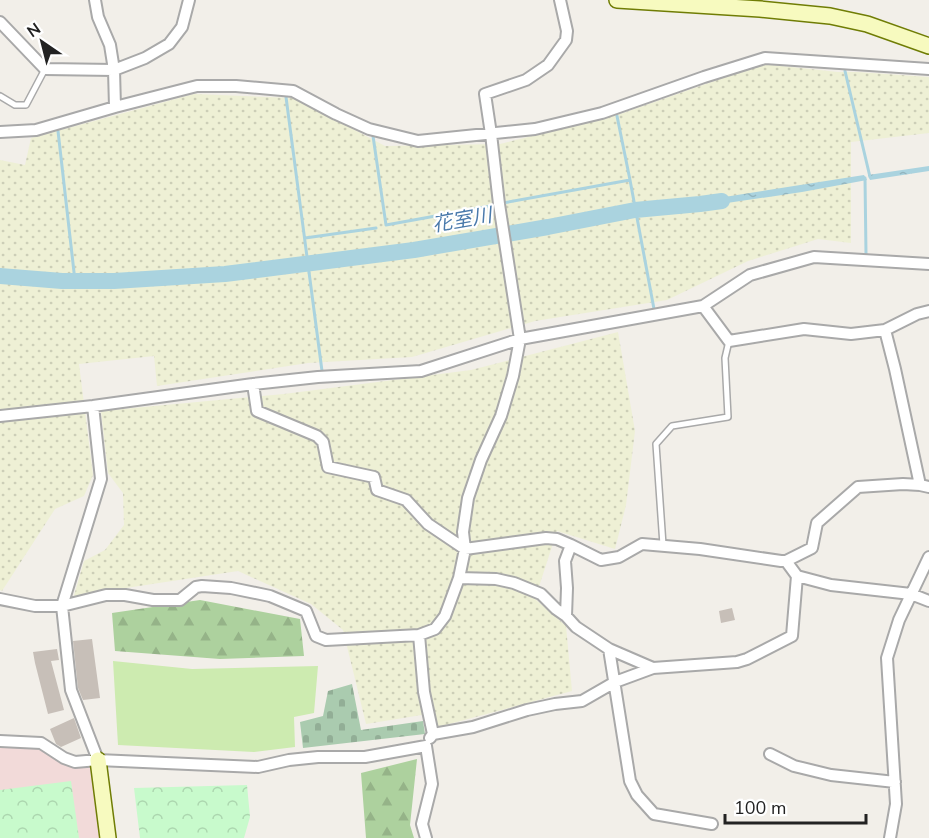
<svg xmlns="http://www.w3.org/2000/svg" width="929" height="838" viewBox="0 0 929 838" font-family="'Nunito Sans','Noto Sans JP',sans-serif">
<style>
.commercial{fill:#f2dad9}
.farmland{fill:url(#farmland-dots)}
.grass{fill:#cdebb0}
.forest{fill:url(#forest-firs)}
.cemetery{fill:url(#cemetery-stones)}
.park{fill:url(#park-crowns)}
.water{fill:url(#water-ripples)}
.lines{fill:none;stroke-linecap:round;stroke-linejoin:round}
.stream{stroke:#aad3df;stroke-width:3}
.river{stroke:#aad3df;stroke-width:16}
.building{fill:#c7bfb8}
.lane-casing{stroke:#a9a9a9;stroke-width:8}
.street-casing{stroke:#a9a9a9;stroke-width:14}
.secondary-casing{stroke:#707d05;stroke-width:18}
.lane{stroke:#fff;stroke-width:5}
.street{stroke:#fff;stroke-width:10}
.secondary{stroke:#f7fabf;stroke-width:15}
.labels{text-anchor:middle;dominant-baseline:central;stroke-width:4.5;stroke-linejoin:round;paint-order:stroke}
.water-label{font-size:20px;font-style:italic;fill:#4a7aab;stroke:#fff}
</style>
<defs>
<pattern id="farmland-dots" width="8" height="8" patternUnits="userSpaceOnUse" patternTransform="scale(1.5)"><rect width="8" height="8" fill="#eef0d5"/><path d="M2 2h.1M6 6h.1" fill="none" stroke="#ccceb7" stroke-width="1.8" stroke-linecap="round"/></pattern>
<pattern id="forest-firs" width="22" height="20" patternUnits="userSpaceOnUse" patternTransform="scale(1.5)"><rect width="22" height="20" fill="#add19e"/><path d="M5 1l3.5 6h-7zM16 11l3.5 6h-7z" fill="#95b388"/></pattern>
<pattern id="cemetery-stones" width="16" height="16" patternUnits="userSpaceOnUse" patternTransform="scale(1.5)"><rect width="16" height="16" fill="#aacbaf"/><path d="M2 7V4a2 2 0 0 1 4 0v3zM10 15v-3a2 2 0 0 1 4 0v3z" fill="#92ae96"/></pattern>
<pattern id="park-crowns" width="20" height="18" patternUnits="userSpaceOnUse" patternTransform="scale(1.5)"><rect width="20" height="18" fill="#c8facc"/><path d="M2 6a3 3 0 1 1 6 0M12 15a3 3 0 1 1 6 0" fill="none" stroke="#acd6af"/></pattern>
<pattern id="water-ripples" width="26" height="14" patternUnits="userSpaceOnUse" patternTransform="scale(1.5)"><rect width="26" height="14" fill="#aad3df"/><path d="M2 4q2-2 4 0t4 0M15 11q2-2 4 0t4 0" fill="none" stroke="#92b5bf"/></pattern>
</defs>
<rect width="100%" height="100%" fill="#f2efe9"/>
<path class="commercial" d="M0,745L39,747L91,768L100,838H0Z"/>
<path class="farmland" d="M763,64L838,72H857L929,77V133L851,142V243L818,239L748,261L667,300L535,321L412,357L308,363L157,386L154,356L79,364L93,475L84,496L55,509L2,591L0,590V160L25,165L31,138L194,94L294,98L385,146L500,144L623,113Z
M618,332L635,431L626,505L615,549L557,531L535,599L566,626L572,691L438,727L434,713L366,724L343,630L311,604L238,571L126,588L73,599L84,561L105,550L124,525L123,493L108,473L101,411L284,394L471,370Z"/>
<path class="grass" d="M113,661L192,669L318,666L314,713L294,717L295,747L254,752L118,745Z"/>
<path class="forest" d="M200,600L300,619L304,656L220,659L115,651L112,613Z
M417,759L410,825L414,838H366L361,773Z"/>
<path class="cemetery" d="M352,684L361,730L423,721L425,734L303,748L300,722L323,716L328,691Z"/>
<path class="park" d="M71,781L79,838H0V790Z
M247,785L250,817L244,838H140L134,788Z"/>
<path class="water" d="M929,166V171L870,180L868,175Z
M864,175L867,180L802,192L700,207L699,201Z"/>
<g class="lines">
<path class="stream" d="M845,71L870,177
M286,97L322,371
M617,116L630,180
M58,131L75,281
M373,136L386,225L496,205
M865,178L866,254
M503,203L630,180L654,309
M305,238L376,228"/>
<path class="river" d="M0,276L62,281H114L225,274L414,250L548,227L635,210L700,204L722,201"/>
</g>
<path class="building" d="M732,608L735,620L721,623L719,611Z
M92,639L100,698L83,700L78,688L73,641Z
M57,649L59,660L51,661L64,710L48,714L35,663L33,652Z
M74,718L81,738L61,747L56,744L50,729Z"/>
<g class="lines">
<g class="lane-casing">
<path id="lane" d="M0,96L15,105H26L45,69
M663,545L656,444L672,426L728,417L725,358L729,341"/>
</g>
<g class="street-casing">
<path id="street" d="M95,0L98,17L110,45L114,70L115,107
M0,22L45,69L114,70L145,58L169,44L182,27L189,0
M0,132L36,130L115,107L197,86H236L293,91L336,114L369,129L418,141L535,129L602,113L704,77L765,58L929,69
M703,306L729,341L804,329L851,334L885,330L917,314L929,311
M885,330L895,369L920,485
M253,384L257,411L317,436L323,442L328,467L374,477L377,490L406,500L428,524L465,549L546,538L557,539L571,545L601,560L619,557L642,544L700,549L781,561H786L812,548L817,523L858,487L903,484L920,485L929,487
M93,406L101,479L62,606L71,690L98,760
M0,416L93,406L253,384L318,377L421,371L520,339L703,306L750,275L814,257L929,264
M571,545L565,561L567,588L566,616L576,627L609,649L630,781L637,795L654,814L712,824
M797,576L831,585L911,594L929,601
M459,578L496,579L514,583L541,594L556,609L566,616
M0,599L35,606H62L106,595H125L153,600H180L196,587L202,586L231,588L270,596L306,611L316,636L326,640L419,635L435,629L445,616L459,578L465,549L463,532L468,498L481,460L501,416L513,376L520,339L499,204L491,134L485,94L526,80L548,65L566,40L567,31L560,0
M419,635L424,692L433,734L430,738
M609,649L653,668
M433,734L473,727L527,710L555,704L582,701L615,682L653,668L737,662L747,659L792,636L797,576L786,561
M0,741L41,743L64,758L75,762L98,760L258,767L289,760L318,757H365L426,746L432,784L422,824L426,838
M770,754L794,766L831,775L895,782
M890,838L896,804L887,658L899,620L929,557"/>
</g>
<g class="secondary-casing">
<path id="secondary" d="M617,0L760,9L830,16L867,24L929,46
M98,760L108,838"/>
</g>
<use href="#lane" class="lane"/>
<use href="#street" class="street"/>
<use href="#secondary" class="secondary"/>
</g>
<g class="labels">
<g class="water-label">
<text transform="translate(462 220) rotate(-10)">花室川</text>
</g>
</g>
<g transform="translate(42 42) rotate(325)" stroke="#ffffff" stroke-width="4.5" paint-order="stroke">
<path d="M0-4.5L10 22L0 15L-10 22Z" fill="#222222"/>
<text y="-9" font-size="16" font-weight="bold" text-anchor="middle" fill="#222222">N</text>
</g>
<path d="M725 814v9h141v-9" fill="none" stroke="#222222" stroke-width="3"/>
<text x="734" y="814" font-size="18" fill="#222222" stroke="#ffffff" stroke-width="4.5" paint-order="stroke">100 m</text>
</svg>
